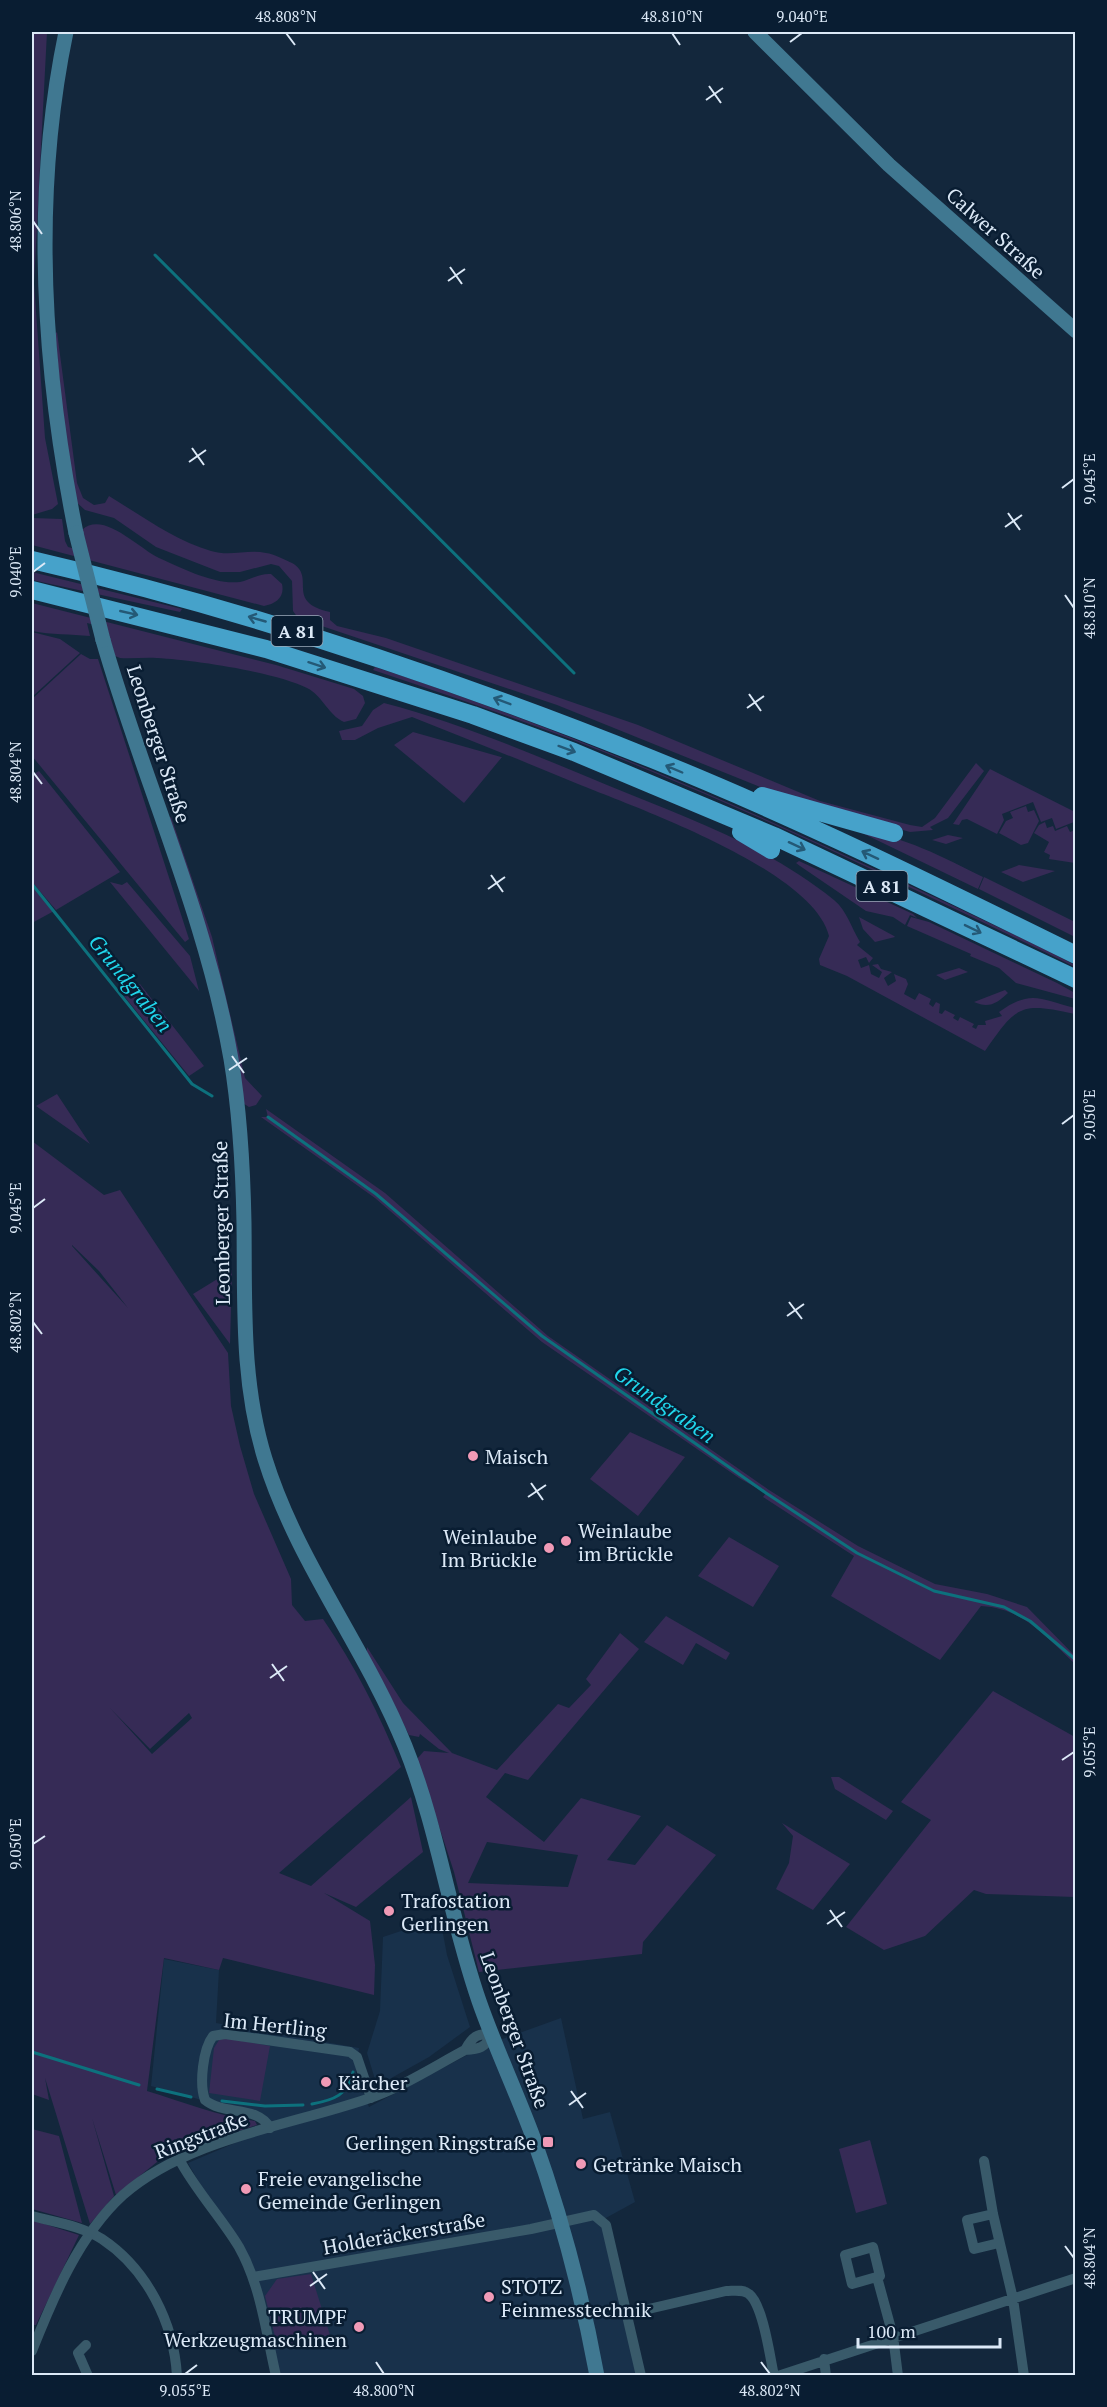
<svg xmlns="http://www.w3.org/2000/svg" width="1107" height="2407" viewBox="0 0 1107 2407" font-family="'PT Serif',serif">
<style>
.built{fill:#18314b}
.green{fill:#362b56;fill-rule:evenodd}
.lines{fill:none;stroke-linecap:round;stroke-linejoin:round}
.stream{stroke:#0d717d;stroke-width:3}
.street{stroke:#395a6a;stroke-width:10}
.secondary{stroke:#407891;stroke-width:15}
.highway{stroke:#46a2ca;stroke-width:18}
.secondary-bridge{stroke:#407891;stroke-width:15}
.oneway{stroke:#245976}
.ticks{fill:none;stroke:#dce9f7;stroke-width:2}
.poi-dot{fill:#f09ab6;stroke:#091d32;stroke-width:2}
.labels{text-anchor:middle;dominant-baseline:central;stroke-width:5;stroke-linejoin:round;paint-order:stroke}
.shield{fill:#091d32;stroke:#9dacbc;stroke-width:1.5}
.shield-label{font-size:18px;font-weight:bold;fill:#dce9f7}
.street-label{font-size:20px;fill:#dce9f7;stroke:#091d32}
.poi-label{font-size:20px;fill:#dce9f7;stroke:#091d32;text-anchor:start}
.water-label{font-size:21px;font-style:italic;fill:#20d7ec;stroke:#091d32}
.neatline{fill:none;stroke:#dce9f7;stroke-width:2}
.ticks-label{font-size:15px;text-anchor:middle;fill:#dce9f7}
</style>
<rect width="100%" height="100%" fill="#13273c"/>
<path class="built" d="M440,1918L447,1955L470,2027L429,2057L377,2086L367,2053L380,2011L383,1937Z
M164,1959L219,1970L216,2023L359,2048L356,2073L369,2107L486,2045L561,2018L583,2119L610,2112L635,2202L604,2219L639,2375H278L253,2277L188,2163L270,2128L256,2115L151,2086Z"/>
<path class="green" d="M32,32H47L34,283L45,438L58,504L52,509L32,515Z
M57,332L77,483L83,498L94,505L105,503L109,496C142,516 174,540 211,551C230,557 248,549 266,553C274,554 285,560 292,563C317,577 284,602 330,612V620L337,626L386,638L638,725L820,801L910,825L922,827L935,818L976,763L984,771L948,818L930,827L933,830L910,832L775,793L557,705L298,618L293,611L292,581L279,566L271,564L240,572H220L156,547L114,518L85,510L74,500L65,439L55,334Z
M32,518L62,519L65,541L68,547L88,552L82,530C103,510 138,548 159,558C182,568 214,585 240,582C250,580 260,573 271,574L282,584C285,597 276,604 264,606L32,545Z
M32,572L182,609L180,612L32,580Z
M32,603L276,665L354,689L363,696L365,703L356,719L344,722C328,715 323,696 307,688C275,672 194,660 157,658C145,657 132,659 120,658L115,656L107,628L87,623L90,636C70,634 52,635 32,631Z
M32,632L60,639L80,653L32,697Z
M81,654L90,659H98L189,939L185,942L32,756V699Z
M375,667C608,743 828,845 1048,951L1075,965V967C937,900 798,832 655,773C563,734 468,702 373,670Z
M384,703C460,723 535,755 607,785C685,817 768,846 834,900C847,911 851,927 860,942L857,945L873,958L869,963L866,957L858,960L861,968L869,965L871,974L879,978L882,972L872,965L878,964L881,969L892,972L884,978L888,986L896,981L894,974L906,979L908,984L904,994L915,1000L919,993L931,999L929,1004L933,1007L936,1002L940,1004L939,1013L942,1014L945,1010L955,1015L953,1018L958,1021L960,1017L974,1024L972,1027L976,1029L978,1025H986L985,1021L1002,1016L999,1012C1031,989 1040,999 1075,1008V1014C1020,1002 1017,1005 985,1051L847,976L820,965L819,959L829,936C813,870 637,808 578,784C523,761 467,739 412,717L378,728L355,740H342L339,731L362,726L373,710Z
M413,732L501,757H502L464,803L394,745Z
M990,769L1075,812V825L1074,822L1056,829L1052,818L1041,822L1033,802L1002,814L1004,820L997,834L967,819L962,820L959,825L953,824Z
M39,771L120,872L56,910L32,882V775Z
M1026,806L1028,812L1034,810L1039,821L1028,843L1021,845L999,833L1006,821L1013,818L1010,812Z
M171,817L212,937L245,1078L262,1096L256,1105L249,1107L241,1102L165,819Z
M1045,822L1047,828L1053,826L1055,831L1067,826L1070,832L1075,830V863L1049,859L1050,855L1044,852L1049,842L1034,833L1039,825Z
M858,831C905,836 942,857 983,877L978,889Z
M948,835L963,838L946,844L932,840Z
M799,861L913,914L917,918L910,915L905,925L893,917L866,911L800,866L796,863Z
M1019,865L1055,871L1023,882L1001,872Z
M984,877L1075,922V937L979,889Z
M110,882L122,885L127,882L190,956L199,991Z
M32,885L54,911L32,923Z
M859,917L894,936L895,937L875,942L863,929Z
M911,917L929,922L1057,983L1075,993V999L1016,983L999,968L970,956L971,954L907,926Z
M959,968L968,972L945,980L936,975Z
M140,984L204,1066L189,1076L124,996Z
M1005,990L1008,993C997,1003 989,1009 974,1002Z
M57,1094L90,1144L36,1106Z
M266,1109L385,1193L548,1336L769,1490L858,1546L935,1584L987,1594L1027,1607L1075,1656V1664C1046,1637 1023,1608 981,1606L940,1660L831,1596L854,1556L763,1497L766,1493L739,1478L542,1342L375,1198L261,1117H268Z
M32,1141L104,1195L120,1190L228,1353L231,1406L240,1446L254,1494L291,1579L292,1605L305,1621L323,1619C356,1667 379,1714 401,1767L279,1873L311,1886L411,1797L423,1852L356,1907L324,1893L370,1921L375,1965L374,1995L223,1958L219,1970L164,1958L147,2091C184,2102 217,2116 255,2121L257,2125L192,2146L157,2162L116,2195L92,2118L114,2196L90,2224L45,2078L49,2100L32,2094ZM72,1245L99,1271L128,1308L72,1246ZM110,1708L150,1749L189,1713L192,1718L152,1754Z
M232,1270L230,1344L193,1294Z
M630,1432L685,1457L638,1516L590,1479Z
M729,1537L779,1566L753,1607L698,1576Z
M666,1616L730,1653L726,1660L696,1643L683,1665L644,1642Z
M620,1633L639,1649L528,1780L505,1773L486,1797L544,1842L581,1798L641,1816L607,1860L635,1865L667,1825L716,1855L643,1942L642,1954L479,1972L454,1872L417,1759L424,1751L449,1753L439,1749L420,1734L419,1737L409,1735L367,1652V1647L403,1703L452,1753L497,1770L558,1704L569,1708L591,1685L586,1679ZM487,1842L578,1855L568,1887L468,1883Z
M993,1691L1075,1737V1897L986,1894L974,1890L925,1936L884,1950L846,1927L931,1820L901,1802Z
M831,1777H839L893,1811L886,1820L835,1789Z
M782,1823L850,1864L813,1910L776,1889L789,1863L793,1836Z
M221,2037L270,2046L260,2101L209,2093L214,2048Z
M32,2129L59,2136L82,2223L32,2209Z
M870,2140L887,2204L856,2213L839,2149Z
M32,2220L79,2235L36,2325H32Z
M311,2274L330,2335L278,2349L265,2296L277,2279Z"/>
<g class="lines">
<path class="stream" d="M155,255L574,673
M32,884L192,1084L212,1096
M268,1117L376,1194L542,1336L766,1493L857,1553L934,1591L1004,1607L1030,1621L1076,1660
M32,2052L139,2085
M157,2089L191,2097
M222,2101L265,2106L303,2105
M312,2104C334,2100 348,2095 353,2072"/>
<path class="street" d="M270,2128C258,2105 224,2116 205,2100C199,2084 203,2049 213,2036L225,2034L350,2052L357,2057L371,2098
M179,2159C196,2191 221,2217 239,2247C261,2286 266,2333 276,2376
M984,2161L993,2214L1013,2299L1024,2376
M993,2214L967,2220L974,2249L999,2243
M32,2216C54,2222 82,2226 102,2239C147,2269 174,2323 177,2376
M873,2247L880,2276L852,2284L845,2255Z
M253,2277L531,2229L594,2215L606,2225L641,2376
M877,2277L893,2336L898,2376
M627,2314L726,2291C734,2291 743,2289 749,2294C763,2305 770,2357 774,2376
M86,2345L78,2353L88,2376
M32,2351C53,2298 79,2235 123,2195C187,2139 288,2126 367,2099C401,2088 433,2067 465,2050C479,2049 485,2048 492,2035C478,2032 472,2037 465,2050
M824,2359L826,2376
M778,2376L1076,2278"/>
<path class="secondary" d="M66,32C32,195 43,370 76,533
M755,32L889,165L1076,331
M103,640C143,780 206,915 231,1059C240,1113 243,1169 244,1223C245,1303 241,1382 265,1459C297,1562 365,1647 405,1746C438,1828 450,1918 479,2001C495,2047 516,2091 533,2137C561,2215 582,2294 597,2376"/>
<path class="highway" d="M32,560C244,609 450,678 652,759C796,817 936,886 1076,955
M32,590L266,649L473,715L574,752L774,836L1076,979
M762,796L894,833
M741,832L771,850"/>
<path class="secondary-bridge" d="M76,533L103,640"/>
</g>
<defs><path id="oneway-shaft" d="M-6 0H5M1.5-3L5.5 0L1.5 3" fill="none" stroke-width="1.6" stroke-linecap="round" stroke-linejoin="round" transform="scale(1.5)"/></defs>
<g class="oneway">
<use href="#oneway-shaft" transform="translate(129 613) rotate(13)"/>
<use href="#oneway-shaft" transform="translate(257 619) rotate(-164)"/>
<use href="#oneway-shaft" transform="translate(317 665) rotate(18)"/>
<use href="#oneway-shaft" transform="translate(502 701) rotate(-159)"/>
<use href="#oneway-shaft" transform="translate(567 749) rotate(20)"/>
<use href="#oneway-shaft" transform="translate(674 769) rotate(-157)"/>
<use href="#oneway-shaft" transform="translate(797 846) rotate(25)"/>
<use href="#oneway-shaft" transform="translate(870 855) rotate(-155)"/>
<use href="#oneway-shaft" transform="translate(973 929) rotate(26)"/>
</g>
<path class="ticks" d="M286,33L295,45M672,33L680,45M790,42L802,33M709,86L721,103M706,100L723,88M33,221L42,234M450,267L462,284M448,281L465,269M192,448L204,465M189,462L206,450M1062,488L1074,479M1008,513L1020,530M1005,527L1022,515M33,572L45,563M1065,595L1074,608M749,694L761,711M747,708L764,696M33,772L42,784M491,875L503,892M488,889L505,877M232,1056L244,1073M229,1070L247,1058M1062,1124L1074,1115M33,1208L45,1199M789,1302L802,1319M787,1316L804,1304M33,1322L42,1334M531,1483L543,1500M528,1497L546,1485M272,1664L284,1681M270,1678L287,1666M1062,1760L1074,1752M33,1844L45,1836M830,1910L842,1927M827,1924L845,1912M571,2091L583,2108M569,2105L586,2093M1065,2246L1074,2258M313,2272L325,2289M310,2286L327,2274M376,2362L384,2374M761,2362L770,2374M185,2374L197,2365"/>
<g class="poi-dot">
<circle cx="473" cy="1456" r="6"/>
<circle cx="566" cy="1541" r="6"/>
<circle cx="549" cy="1548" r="6"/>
<circle cx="389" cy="1911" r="6"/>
<circle cx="326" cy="2082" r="6"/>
<rect x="542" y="2136" width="12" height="12" rx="3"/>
<circle cx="581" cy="2164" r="6"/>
<circle cx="246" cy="2189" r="6"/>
<circle cx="489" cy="2297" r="6"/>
<circle cx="359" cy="2327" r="6"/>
</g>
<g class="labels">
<g class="shield">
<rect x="271.5" y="616" width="51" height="30" rx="4.5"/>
<rect x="856.5" y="871" width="51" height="30" rx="4.5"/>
</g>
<g class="shield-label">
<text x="297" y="631">A 81</text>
<text x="882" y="886">A 81</text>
</g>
<g class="street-label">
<text transform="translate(996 233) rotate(42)">Calwer Straße</text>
<text transform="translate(159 744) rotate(72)">Leonberger Straße</text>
<text transform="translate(221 1223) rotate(-91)">Leonberger Straße</text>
<text transform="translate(275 2025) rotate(6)">Im Hertling</text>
<text transform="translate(515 2030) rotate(70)">Leonberger Straße</text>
<text transform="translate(201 2135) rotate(-21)">Ringstraße</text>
<text transform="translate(404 2233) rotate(-10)">Holderäckerstraße</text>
</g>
<g class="poi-label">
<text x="485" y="1456">Maisch</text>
<text x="578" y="1530">Weinlaube<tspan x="578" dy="23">im Brückle</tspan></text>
<text x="537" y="1536" text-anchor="end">Weinlaube<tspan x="537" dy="23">Im Brückle</tspan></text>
<text x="401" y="1900">Trafostation<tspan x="401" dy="23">Gerlingen</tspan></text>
<text x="338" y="2082">Kärcher</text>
<text x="536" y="2142" text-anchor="end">Gerlingen Ringstraße</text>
<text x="593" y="2164">Getränke Maisch</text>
<text x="258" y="2178">Freie evangelische<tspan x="258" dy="23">Gemeinde Gerlingen</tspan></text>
<text x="501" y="2286">STOTZ<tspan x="501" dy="23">Feinmesstechnik</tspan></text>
<text x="347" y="2316" text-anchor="end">TRUMPF<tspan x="347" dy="23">Werkzeugmaschinen</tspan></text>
</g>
<g class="water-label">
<text transform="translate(131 983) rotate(51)">Grundgraben</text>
<text transform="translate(665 1404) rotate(35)">Grundgraben</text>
</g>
</g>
<rect width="1107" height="2407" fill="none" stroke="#091d32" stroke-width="66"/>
<path d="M858 2338v9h142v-9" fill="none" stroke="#dce9f7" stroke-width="3"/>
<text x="867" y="2338" font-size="18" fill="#dce9f7" stroke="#091d32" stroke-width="4.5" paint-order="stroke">100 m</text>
<rect x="33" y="33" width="1041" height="2341" class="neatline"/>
<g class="ticks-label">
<text x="286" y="22">48.808°N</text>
<text x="672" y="22">48.810°N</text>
<text x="802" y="22">9.040°E</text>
<text transform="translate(16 221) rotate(-90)" y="5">48.806°N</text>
<text transform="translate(1090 479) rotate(-90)" y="5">9.045°E</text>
<text transform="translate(16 572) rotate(-90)" y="5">9.040°E</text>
<text transform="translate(1090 608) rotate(-90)" y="5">48.810°N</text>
<text transform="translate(16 772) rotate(-90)" y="5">48.804°N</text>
<text transform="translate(1090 1115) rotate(-90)" y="5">9.050°E</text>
<text transform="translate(16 1208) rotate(-90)" y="5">9.045°E</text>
<text transform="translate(16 1322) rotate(-90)" y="5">48.802°N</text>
<text transform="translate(1090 1752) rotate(-90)" y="5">9.055°E</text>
<text transform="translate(16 1844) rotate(-90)" y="5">9.050°E</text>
<text transform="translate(1090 2258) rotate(-90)" y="5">48.804°N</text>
<text x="185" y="2396">9.055°E</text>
<text x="384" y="2396">48.800°N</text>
<text x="770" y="2396">48.802°N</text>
</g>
</svg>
